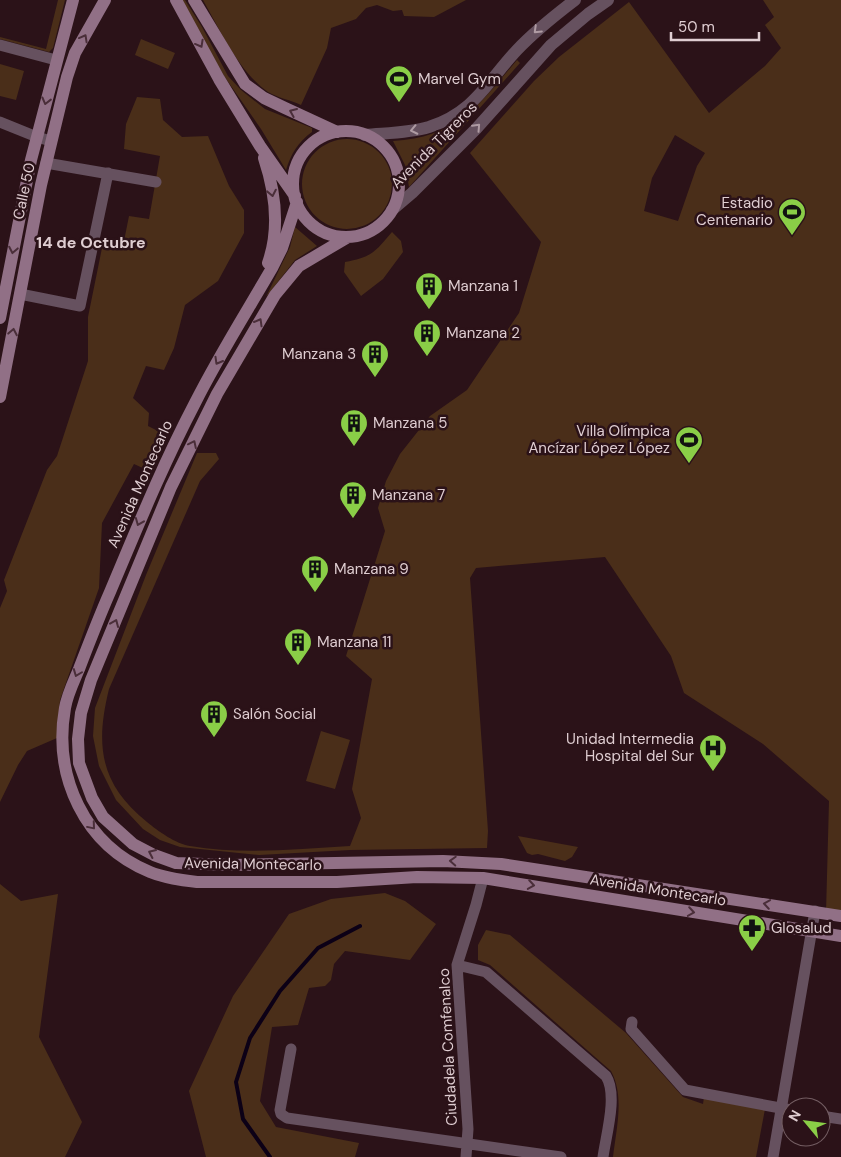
<svg xmlns="http://www.w3.org/2000/svg" width="841" height="1157" viewBox="0 0 841 1157" font-family="'DM Sans',sans-serif">
<style>
.green{fill:#4a2e19;fill-rule:evenodd}
.lines{fill:none;stroke-linecap:round;stroke-linejoin:round}
.stream{stroke:#0c0016;stroke-width:4}
.minor{stroke:#66515f;stroke-width:11}
.tertiary{stroke:#66515f;stroke-width:12}
.secondary{stroke:#917086;stroke-width:12}
.oneway{stroke:#af9ba3}
.oneway2{stroke:#4a2e39}
.labels{text-anchor:middle;dominant-baseline:central;stroke-width:5;stroke-linejoin:round;paint-order:stroke}
.poi-label{font-size:15px;fill:#dfcdd1;stroke:#2b1218;text-anchor:start}
.street-label{font-size:15px;fill:#dfcdd1;stroke:#2b1218}
.neighbourhood-label{font-size:16px;font-weight:bold;fill:#dfcdd1;stroke:#2b1218}
</style>
<rect width="100%" height="100%" fill="#2b1218"/>
<path class="green" d="M58,0H65L53,48L49,52L0,39V37L46,49Z
M181,0H185L202,27L228,76L241,90L265,109L312,128V132C298,142 291,154 286,170L261,129L224,76Z
M203,0H466L434,17L404,16L402,10L393,11L377,5L366,8L356,19L331,28L327,48L301,105C291,100 278,98 268,92C239,72 220,30 203,0Z
M763,0H841V916L826,913L829,801L763,744L684,693L671,656L605,557L476,568L470,578L488,831L487,848L350,850L259,855L180,847L160,840L143,829L116,800L99,766L93,736L95,708L146,575L197,453H216L219,459L200,481L109,689C95,746 100,784 147,822C158,831 176,844 190,846C243,855 297,849 350,846L361,818L352,789L372,679L346,656L385,531L378,508L386,481L400,454L430,416L467,390L519,313L541,242L470,153L534,81L559,57L629,2L709,113L765,66L781,48L765,25L774,17ZM675,135L705,153L697,166L678,221L644,211L652,178Z
M141,39L175,53L168,69L135,55Z
M517,60L520,63L409,187L405,165L393,141C458,137 478,106 517,60Z
M0,64L24,71L16,100L0,96Z
M137,97L160,99L163,120L182,137L208,136L229,186L244,210V233L218,281L185,305L174,348L164,370L146,366L133,398L149,413L148,426L164,434L147,470L134,464L102,523L99,588L60,700L57,738L27,751L18,765L0,802V608L7,591L4,580L47,470L57,456L88,361V317L103,243L123,246L129,216L149,219L160,156L124,149L126,124Z
M302 184a45 45 0 1 1 90 0a45 45 0 1 1-90 0Z
M295,227L317,246L295,260L266,297L290,247Z
M392,232L401,241L403,252L383,279L361,296L344,272L345,262C372,257 375,252 392,232Z
M321,731L350,740L335,789L306,781Z
M518,836L578,847L572,857L565,861L538,854L532,855L527,853Z
M0,884L21,901L58,894L39,1037L82,1122L65,1157H0Z
M385,893L405,901L436,924L410,960L345,951L334,964L331,980L325,986L309,988L298,1025L272,1027L260,1101L276,1127L359,1143L355,1157H206L189,1091L233,996L289,914L331,899Z
M486,930L510,935L626,1033L683,1097L703,1104L704,1097L765,1109L756,1157H613C616,1130 625,1096 611,1071L490,965L478,960V945Z"/>
<g class="lines">
<path class="stream" d="M270,1157L243,1119L236,1082L250,1038L280,991L318,948L360,926"/>
<path class="minor" d="M0,45L56,60
M0,122L37,137L51,141
M46,163L156,182
M20,294L80,306L108,173
M457,965L486,972L606,1076C618,1095 606,1135 603,1157
M632,1022L631,1029L685,1090L791,1110
M291,1049L280,1110L281,1114L287,1118L561,1157
M821,1116L841,1119
M466,1157L468,1129L457,965L476,905L483,878
M773,1157L815,911"/>
<path class="tertiary" d="M365,135C386,133 409,133 429,127C475,112 487,82 517,50C535,31 554,16 575,0
M392,210L412,193L476,129L551,45L588,14L608,0"/>
<path class="secondary" d="M176,0L219,79L260,146L295,196
M194,0L245,84L264,98L285,108L337,132
M293 184a53 53 0 1 1 106 0a53 53 0 1 1-106 0Z
M264,158C275,191 280,229 268,263
M297,202L282,248L272,268C246,313 218,357 195,403C163,464 137,528 110,592C99,617 89,643 79,669C74,681 67,695 65,708C53,776 84,845 150,872C165,878 181,880 197,882H337L417,877L483,878L841,936
M348,237L299,266L275,295L217,394L171,487L91,680L81,713L78,739L79,763L92,798L103,817L133,844L154,855L176,863L231,865L443,861L501,864L841,916
M0,318L31,160L73,0
M0,397L41,185L67,77L75,53L105,0"/>
</g>
<defs><path id="oneway-chevron" d="M-2-3.5L2.5 0L-2 3.5" fill="none" stroke-width="1.6" stroke-linecap="round" stroke-linejoin="round" transform="scale(1.25)"/></defs>
<g class="oneway">
<use href="#oneway-chevron" transform="translate(537 30) rotate(136)"/>
<use href="#oneway-chevron" transform="translate(477 127) rotate(-47)"/>
<use href="#oneway-chevron" transform="translate(414 130) rotate(168)"/>
</g>
<g class="oneway2">
<use href="#oneway-chevron" transform="translate(84 38) rotate(-61)"/>
<use href="#oneway-chevron" transform="translate(200 44) rotate(61)"/>
<use href="#oneway-chevron" transform="translate(46 101) rotate(104)"/>
<use href="#oneway-chevron" transform="translate(293 112) rotate(-157)"/>
<use href="#oneway-chevron" transform="translate(272 193) rotate(79)"/>
<use href="#oneway-chevron" transform="translate(13 250) rotate(101)"/>
<use href="#oneway-chevron" transform="translate(259 322) rotate(-60)"/>
<use href="#oneway-chevron" transform="translate(13 332) rotate(-79)"/>
<use href="#oneway-chevron" transform="translate(218 361) rotate(120)"/>
<use href="#oneway-chevron" transform="translate(193 444) rotate(-64)"/>
<use href="#oneway-chevron" transform="translate(139 522) rotate(112)"/>
<use href="#oneway-chevron" transform="translate(115 623) rotate(-67)"/>
<use href="#oneway-chevron" transform="translate(77 673) rotate(111)"/>
<use href="#oneway-chevron" transform="translate(92 826) rotate(50)"/>
<use href="#oneway-chevron" transform="translate(152 853) rotate(-155)"/>
<use href="#oneway-chevron" transform="translate(453 861) rotate(-177)"/>
<use href="#oneway-chevron" transform="translate(531 885) rotate(9)"/>
<use href="#oneway-chevron" transform="translate(767 904) rotate(-171)"/>
<use href="#oneway-chevron" transform="translate(691 912) rotate(9)"/>
</g>
<defs>
<g id="stadium-pin" transform="scale(1.4375)"><path d="M0 17L-7.5 6A9.5 9.5 0 1 1 7.5 6Z" fill="#8ace47" stroke="#2b1218"/><path d="M0-5a6.5 5 0 1 0 0 10a6.5 5 0 1 0 0-10ZM-3.5-1.8h7v3.6h-7Z" fill="#111"/></g>
<g id="building-pin" transform="scale(1.4375)"><path d="M0 17L-7.5 6A9.5 9.5 0 1 1 7.5 6Z" fill="#8ace47" stroke="#2b1218"/><path d="M-4-6H4V6H1V3H-1V6H-4ZM-2.5-4.3h1.7v1.8h-1.7ZM.8-4.3h1.7v1.8H.8ZM-2.5-1h1.7V.8h-1.7ZM.8-1h1.7V.8H.8Z" fill="#111"/></g>
<g id="hospital-pin" transform="scale(1.4375)"><path d="M0 17L-7.5 6A9.5 9.5 0 1 1 7.5 6Z" fill="#8ace47" stroke="#2b1218"/><path d="M-5-5h3v3.5h4V-5h3V5h-3V1.5h-4V5h-3Z" fill="#111"/></g>
<g id="pharmacy-pin" transform="scale(1.4375)"><path d="M0 17L-7.5 6A9.5 9.5 0 1 1 7.5 6Z" fill="#8ace47" stroke="#2b1218"/><path d="M-2-6h4v4h4v4h-4v4h-4v-4h-4v-4h4Z" fill="#111"/></g>
</defs>
<g fill-rule="evenodd">
<use href="#stadium-pin" x="399" y="79"/>
<use href="#stadium-pin" x="792" y="212"/>
<use href="#building-pin" x="429" y="286"/>
<use href="#building-pin" x="427" y="333"/>
<use href="#building-pin" x="375" y="354"/>
<use href="#building-pin" x="354" y="423"/>
<use href="#stadium-pin" x="689" y="440"/>
<use href="#building-pin" x="353" y="495"/>
<use href="#building-pin" x="315" y="569"/>
<use href="#building-pin" x="298" y="642"/>
<use href="#building-pin" x="214" y="714"/>
<use href="#hospital-pin" x="713" y="748"/>
<use href="#pharmacy-pin" x="752" y="928"/>
</g>
<g class="labels">
<g class="poi-label">
<text x="418" y="79">Marvel Gym</text>
<text x="773" y="203" text-anchor="end">Estadio<tspan x="773" dy="17">Centenario</tspan></text>
<text x="448" y="286">Manzana 1</text>
<text x="446" y="333">Manzana 2</text>
<text x="356" y="354" text-anchor="end">Manzana 3</text>
<text x="373" y="423">Manzana 5</text>
<text x="670" y="431" text-anchor="end">Villa Olímpica<tspan x="670" dy="17">Ancízar López López</tspan></text>
<text x="372" y="495">Manzana 7</text>
<text x="334" y="569">Manzana 9</text>
<text x="317" y="642">Manzana 11</text>
<text x="233" y="714">Salón Social</text>
<text x="694" y="739" text-anchor="end">Unidad Intermedia<tspan x="694" dy="17">Hospital del Sur</tspan></text>
<text x="771" y="928">Glosalud</text>
</g>
<g class="street-label">
<text transform="translate(434 145) rotate(-45)">Avenida Tigreros</text>
<text transform="translate(24 191) rotate(-78)">Calle 50</text>
<text transform="translate(140 484) rotate(-66)">Avenida Montecarlo</text>
<text transform="translate(253 864) rotate(1)">Avenida Montecarlo</text>
<text transform="translate(658 890) rotate(9)">Avenida Montecarlo</text>
<text transform="translate(448 1047) rotate(-93)">Ciudadela Comfenalco</text>
</g>
<g class="neighbourhood-label">
<text x="91" y="242">14 de Octubre</text>
</g>
</g>
<g transform="translate(806 1122) rotate(299)"><circle r="24" fill="#2b1218" stroke="#735d62"/>
<path d="M0-4L9 19L0 12L-9 19Z" fill="#8ace47"/>
<text y="-8" font-size="14" font-weight="bold" text-anchor="middle" fill="#dfcdd1">N</text>
</g>
<path d="M671 32v8h88v-8" fill="none" stroke="#dfcdd1" stroke-width="2.5"/>
<text x="678" y="32" font-size="15" fill="#dfcdd1" stroke="#2b1218" stroke-width="4" paint-order="stroke">50 m</text>
</svg>
